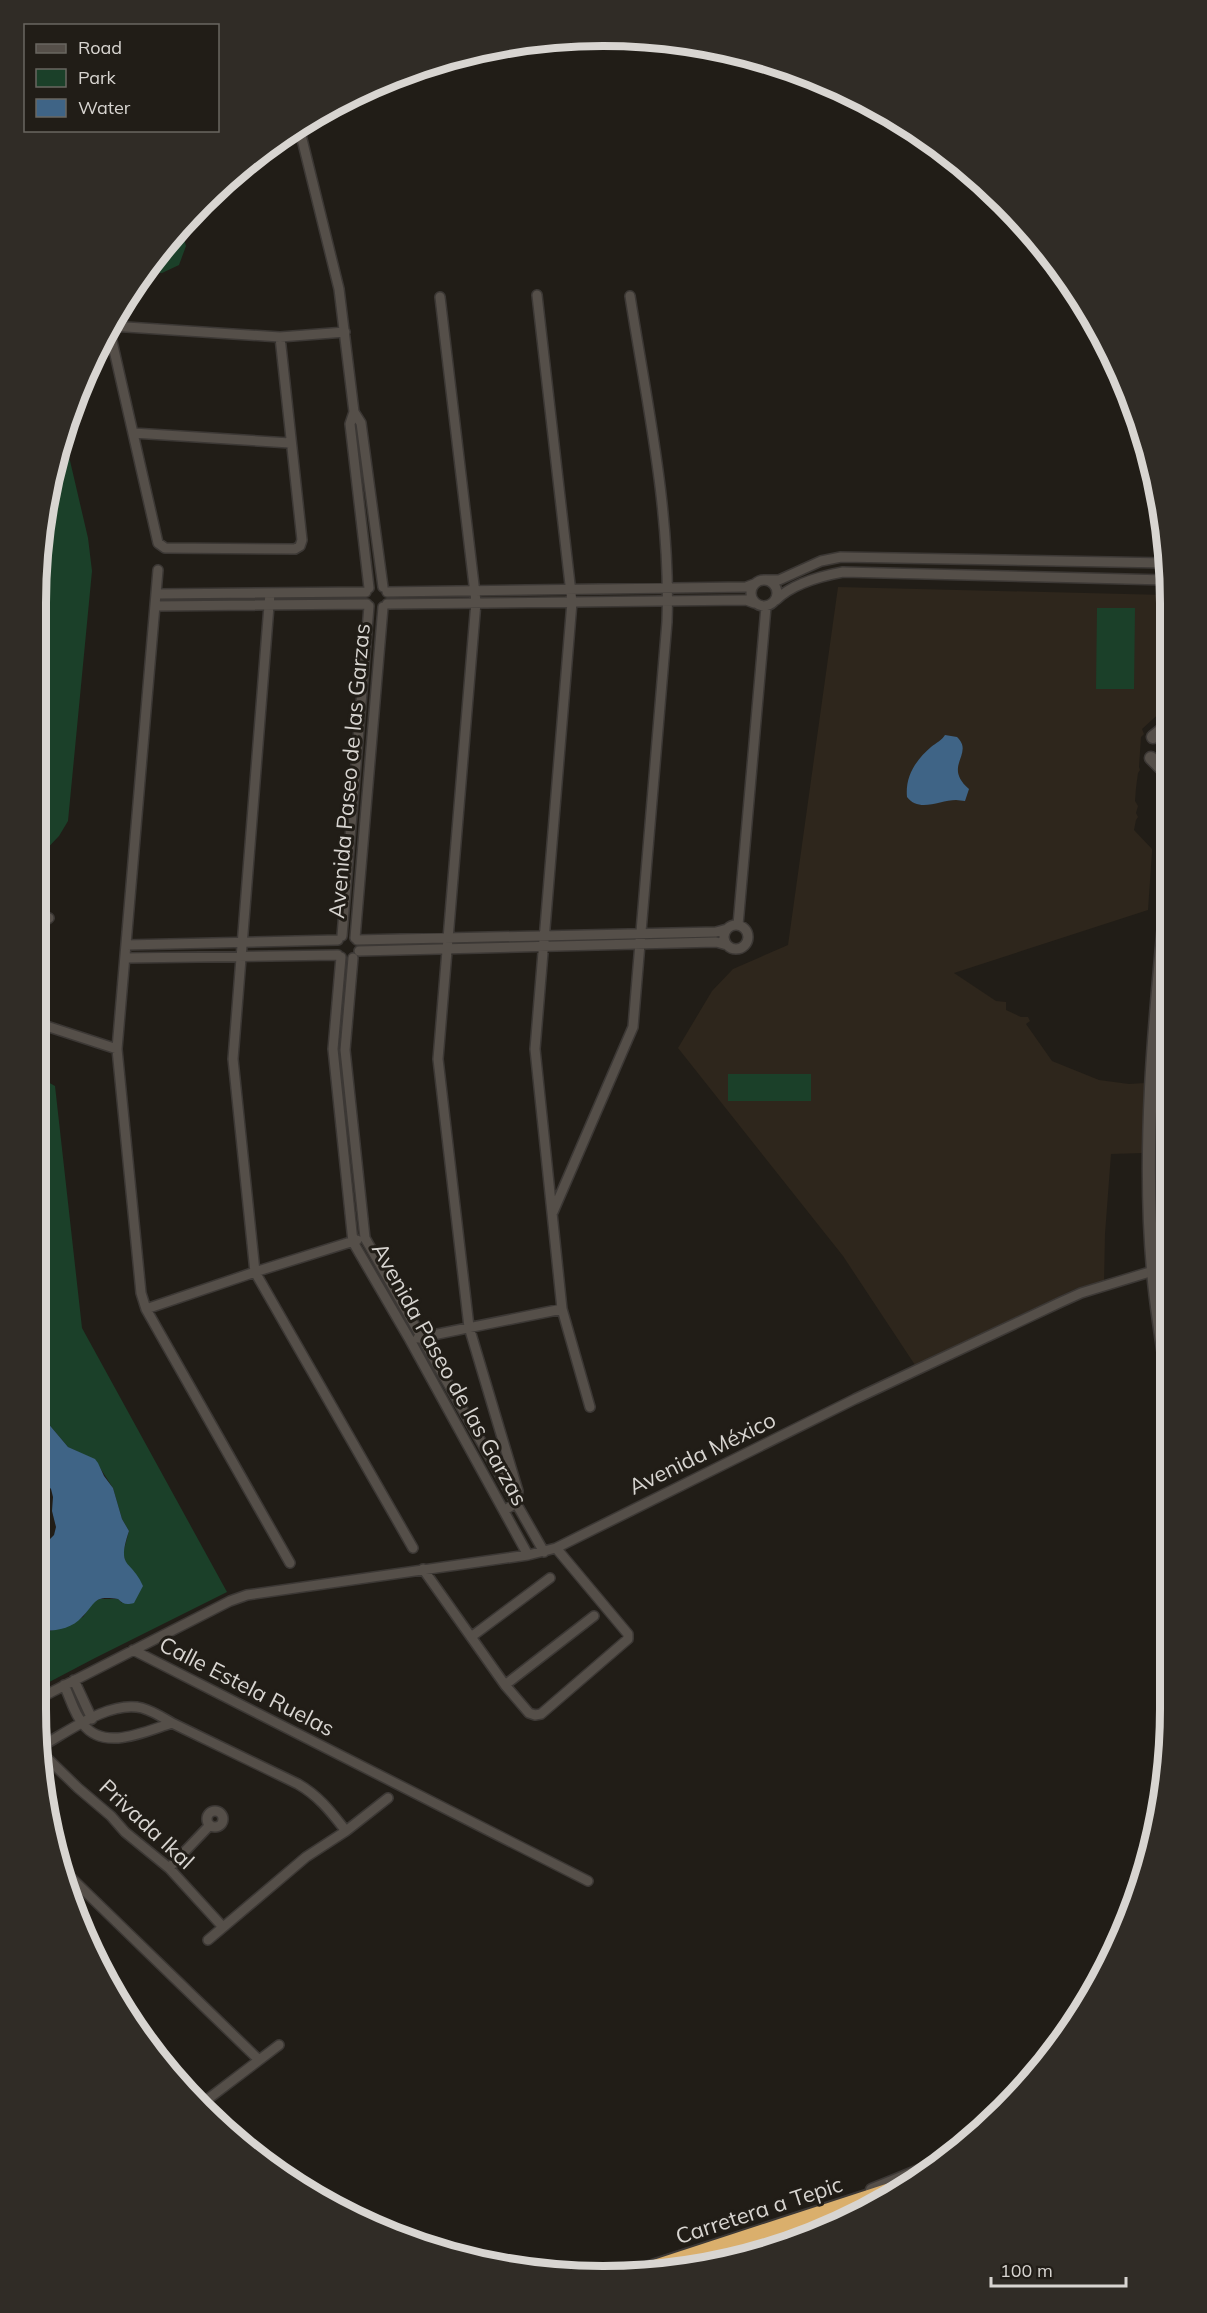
<svg xmlns="http://www.w3.org/2000/svg" width="1207" height="2313" viewBox="0 0 1207 2313" font-family="Mulish,sans-serif">
<style>
.built{fill:#2e261c}
.green{fill:#1b4029}
.water{fill:#3f6486}
.lines{fill:none;stroke-linecap:round;stroke-linejoin:round}
.street-casing{stroke:#3c3835;stroke-width:12}
.secondary-casing{stroke:#3c3835;stroke-width:15}
.highway-casing{stroke:#3c3835;stroke-width:20}
.street{stroke:#554f49;stroke-width:9}
.secondary{stroke:#554f49;stroke-width:12}
.highway{stroke:#daaf6c;stroke-width:16}
.labels{text-anchor:middle;dominant-baseline:central;stroke-width:6;stroke-linejoin:round;paint-order:stroke}
.street-label{font-size:22px;fill:#d8d5d1;stroke:#211d17}
.rim{fill:none;stroke:#d8d5d1;stroke-width:8}
</style>
<rect width="100%" height="100%" fill="#211d17"/>
<path class="built" d="M838,587L1166,595L1167,678L1164,709L1142,729L1144,734L1141,737L1139,767L1140,770L1138,773L1136,788L1135,801L1138,806L1136,813L1138,817L1136,820L1134,830L1152,849V852L1148,910L954,973L996,1001L1006,1002V1010L1021,1017H1028L1030,1021L1026,1024L1052,1061L1099,1080L1129,1084L1145,1083L1143,1153L1111,1154L1105,1234L1104,1283L1075,1289L915,1365L843,1256L678,1048L712,991L733,969L788,945Z"/>
<path class="green" d="M181,229L186,246L179,265L162,273L145,272L153,258Z
M64,435L88,538L92,571L68,821L59,836L37,859V567L55,456Z
M1097,608H1135L1134,689H1096Z
M728,1074H811V1101H728Z
M37,1076L55,1086L82,1328L227,1592L95,1658L36,1689V1630L48,1632L83,1617L93,1602L100,1599H118L122,1603L126,1564L123,1553L129,1531L122,1519L113,1488L95,1460L68,1447L36,1409Z"/>
<path class="water" d="M945,735L957,737C975,754 942,766 969,789L965,801C962,801 959,800 956,800C940,800 919,813 907,797C905,776 916,760 931,747C936,743 942,740 945,735Z
M37,1180C43,1196 51,1215 43,1231L37,1232Z
M36,1409L68,1447L95,1459L98,1463L104,1476L113,1488L122,1519L129,1531C116,1570 131,1558 143,1586L134,1603C126,1605 123,1604 118,1599C93,1595 96,1603 82,1617C71,1630 51,1632 36,1630V1562L42,1560L45,1552L43,1546L54,1535L56,1527L52,1511L53,1497L51,1489L44,1481L36,1464Z"/>
<g class="lines">
<g class="street-casing">
<path id="street" d="M299,127L339,289L354,412L350,424L369,588
M537,295L572,602L535,1049L562,1309L590,1407
M440,297L476,602L438,1059L469,1327L518,1491L516,1503L505,1510
M111,326L280,337L345,332
M109,328L158,543L165,548L295,549L300,546L302,540L280,337
M354,412L361,423L383,587
M133,433L290,443
M158,570L117,1049L141,1293L146,1309L290,1563
M751 593a13 13 0 1 1 26 0a13 13 0 1 1-26 0Z
M766,580H779L821,561L841,557L1166,563
M387,592L746,587L754,584
M270,593L233,1059L255,1272L413,1548
M157,594L366,592
M776,600C792,584 821,576 843,572L1166,580
M387,604L746,600L754,603
M156,606L367,604
M738,925L766,607
M724 937a12 12 0 1 1 24 0a12 12 0 1 1-24 0Z
M37,926L49,918
M342,936L369,606
M355,938L383,607
M357,940L716,932L727,929
M126,945L338,940
M359,951L716,942L727,945
M341,957L333,1049L353,1242L410,1340L528,1555
M125,958L338,955
M353,958L345,1050L365,1238L544,1552
M37,1023L117,1049
M553,1212L633,1027L667,622C671,512 647,404 630,296
M146,1309L255,1272L357,1240
M418,1338L562,1309
M423,1569L505,1685L529,1713L535,1715L541,1714L628,1639V1634L556,1548
M471,1637L550,1578
M133,1650L588,1881
M74,1680L92,1719
M64,1685C70,1697 74,1714 83,1724C104,1752 146,1731 172,1723
M505,1685L594,1616
M36,1700L230,1601L247,1595L528,1555L556,1548L855,1399L1061,1302L1081,1293L1153,1271
M42,1746C69,1731 110,1700 142,1708C153,1711 162,1717 172,1723L298,1784C319,1796 331,1812 346,1831
M43,1754L78,1788L111,1816L125,1832L169,1868L222,1926
M207 1819a8 8 0 1 1 16 0a8 8 0 1 1-16 0Z
M169,1868L210,1825
M62,1869L259,2060
M208,1940L306,1857L346,1831L388,1798
M153,2055L158,2059
M204,2102L279,2045"/>
</g>
<g class="secondary-casing">
<path id="secondary" d="M1153,737L1167,726
M1151,758L1167,774
M1167,893C1155,1018 1142,1144 1153,1270C1156,1309 1163,1348 1169,1387
M872,2190L924,2169"/>
</g>
<g class="highway-casing">
<path id="highway" d="M636,2274L896,2189"/>
</g>
<use href="#street" class="street"/>
<use href="#secondary" class="secondary"/>
<use href="#highway" class="highway"/>
</g>
<g class="labels">
<g class="street-label">
<text transform="translate(349 771) rotate(-85)">Avenida Paseo de las Garzas</text>
<text transform="translate(450 1374) rotate(61)">Avenida Paseo de las Garzas</text>
<text transform="translate(702 1453) rotate(-26)">Avenida México</text>
<text transform="translate(247 1686) rotate(27)">Calle Estela Ruelas</text>
<text transform="translate(147 1824) rotate(43)">Privada Ikal</text>
<text transform="translate(759 2210) rotate(-18)">Carretera a Tepic</text>
</g>
</g>
<path d="M0 0H1207V2313H0ZM603 46H603A557 557 0 0 1 1160 603V1709A557 557 0 0 1 603 2266H603A557 557 0 0 1 46 1709V603A557 557 0 0 1 603 46Z" fill="#302c26" fill-rule="evenodd"/>
<path class="rim" d="M603 46H603A557 557 0 0 1 1160 603V1709A557 557 0 0 1 603 2266H603A557 557 0 0 1 46 1709V603A557 557 0 0 1 603 46Z"/>
<rect x="24" y="24" width="195" height="108" fill="#211d17" stroke="#6a6761" stroke-width="1.5"/>
<rect x="36" y="44" width="30" height="9" fill="#554f49" stroke="#6a6761" stroke-width="1.5"/>
<text x="78" y="54" font-size="18" fill="#d8d5d1">Road</text>
<rect x="36" y="69" width="30" height="18" fill="#1b4029" stroke="#6a6761" stroke-width="1.5"/>
<text x="78" y="84" font-size="18" fill="#d8d5d1">Park</text>
<rect x="36" y="99" width="30" height="18" fill="#3f6486" stroke="#6a6761" stroke-width="1.5"/>
<text x="78" y="114" font-size="18" fill="#d8d5d1">Water</text>
<path d="M991 2277v9h135v-9" fill="none" stroke="#d8d5d1" stroke-width="3"/>
<text x="1000" y="2277" font-size="18" fill="#d8d5d1" stroke="#211d17" stroke-width="4.5" paint-order="stroke">100 m</text>
</svg>
